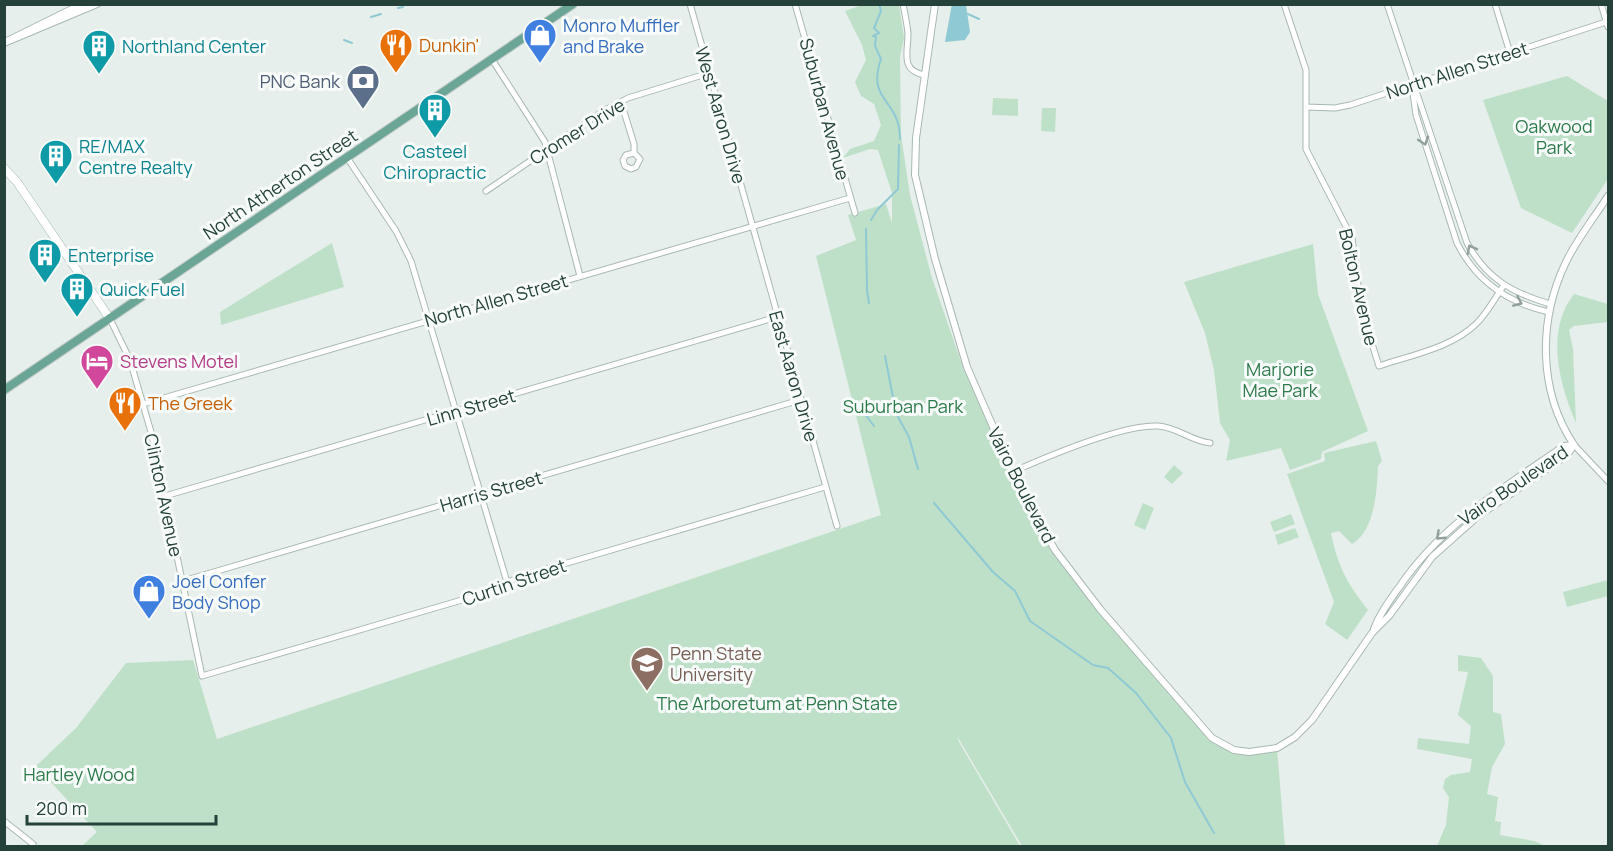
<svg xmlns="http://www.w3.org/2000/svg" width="1613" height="851" viewBox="0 0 1613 851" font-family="Manrope,sans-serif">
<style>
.green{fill:#bfe0c8}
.water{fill:#8ec9d4}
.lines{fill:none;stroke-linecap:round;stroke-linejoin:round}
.stream{stroke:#8ec9d4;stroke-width:2}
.minor-casing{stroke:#a8b8b2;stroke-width:7}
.tertiary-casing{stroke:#a8b8b2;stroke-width:8}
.secondary-casing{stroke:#a4bbb3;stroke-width:9}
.primary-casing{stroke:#c2cac8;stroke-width:10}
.minor{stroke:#fff;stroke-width:5}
.tertiary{stroke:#fff;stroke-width:6}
.secondary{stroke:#fff;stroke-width:8}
.primary{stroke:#6aa596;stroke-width:8}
.oneway{stroke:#92a09c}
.labels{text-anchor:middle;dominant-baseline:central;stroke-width:6;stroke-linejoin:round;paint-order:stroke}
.shop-label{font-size:18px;fill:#366cbe;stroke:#f7fbf9;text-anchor:start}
.food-label{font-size:18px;fill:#c56008;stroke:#f7fbf9;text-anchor:start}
.culture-label{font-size:18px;fill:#0d838f;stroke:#f7fbf9;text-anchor:start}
.street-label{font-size:18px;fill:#24423a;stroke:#f7fbf9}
.service-label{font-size:18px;fill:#4e5e75;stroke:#f7fbf9;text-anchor:end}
.park-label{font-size:18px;fill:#2d7a4b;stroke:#f7fbf9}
.hotel-label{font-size:18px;fill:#b23c85;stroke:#f7fbf9;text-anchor:start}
.education-label{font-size:18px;fill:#785e54;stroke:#f7fbf9;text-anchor:start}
</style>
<rect width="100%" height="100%" fill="#e6efeb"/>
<path class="green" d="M862,5H899L904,38L900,57L901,135L910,195L932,278L965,373L970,371L1011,467L1056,551L1119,630L1215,740L1249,752L1277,748L1285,846H1022L957,736L959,742L1020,846H82L97,832L36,766L76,728L126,663L193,660L217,739L881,515L816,256L856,240L848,215L886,204L892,223V193L878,150L870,149L843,158L850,149L874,141L881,125L874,104L861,96L855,82L866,60L862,45L845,11Z
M1567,76L1608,101V179L1572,233L1521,208L1483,100Z
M993,98L1018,99V116L992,115Z
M1042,108H1056L1055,132L1041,131Z
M332,243L344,287L221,325L220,312Z
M1313,244L1318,294L1368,431L1322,452L1321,459L1290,470L1281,448L1226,461L1230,440L1220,423L1214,370L1205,333L1184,282Z
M1574,294L1608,304V322L1574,326L1569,330L1573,349L1576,423C1559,383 1545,331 1574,294Z
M1376,441L1382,461L1378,466C1377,490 1375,531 1352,544L1339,531L1331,533C1338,567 1347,583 1368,610L1347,640L1325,624L1334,602L1287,474L1325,461L1324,453Z
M1174,465L1183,473L1172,484L1164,477Z
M1143,503L1154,508L1145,530L1134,525Z
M1291,514L1295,524L1274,532L1270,522Z
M1295,528L1299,537L1278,545L1275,535Z
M1608,580V596L1567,607L1563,592Z
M1458,655L1481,658L1493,676V712L1501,714L1505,744L1492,767L1487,794L1498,797L1495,821L1501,822L1500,835L1534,841L1546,846H1437L1446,825L1449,797L1443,788L1445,779L1451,775L1470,772L1472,759L1417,749L1418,738L1469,744L1471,726L1458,715L1468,672L1458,671Z"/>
<path class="water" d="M952,4L966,5L970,32L965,40L945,42Z"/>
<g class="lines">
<path class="stream" d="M879,4L881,11L874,28L879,33L873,36L876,37L875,46L881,59C866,102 900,98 900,139
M398,8L403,7
M968,14L979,19
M371,17L381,14
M344,40L352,43
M871,220L877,210L898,189L899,145
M866,229L867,290L869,303
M885,356L893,397L900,411L898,417L909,437L918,469
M855,401L874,426
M934,503L993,572L1015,591L1030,621L1093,665L1108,668L1136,693L1171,738L1185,782L1214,833"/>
<g class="minor-casing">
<path id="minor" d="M690,4L837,526
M795,4L855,213
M903,4C905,14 907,24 908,33C908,53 900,71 925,75
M1284,4L1306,70V149L1352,238L1361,309L1379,366C1411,355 1452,348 1477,323C1488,312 1495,298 1504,285
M1387,4L1467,243C1486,278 1512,293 1550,304
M1495,4L1510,53
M1601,4L1608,27
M493,61L545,142L580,276
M1412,86L1416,115L1457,243C1476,281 1508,303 1549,312
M621,102L634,144V153L640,159L636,167L631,169L625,166L623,160L626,155L634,153
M1306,107L1335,108L1350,105L1606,22
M348,159L396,231L411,261L507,582
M486,191L605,110L628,98L709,73
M110,319L130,360L151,432L202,676L496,590L507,582L540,571L825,487
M143,404L850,198
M1574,445L1608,481
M1012,472C1046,457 1123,424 1158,426C1177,427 1191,441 1210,443
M165,496L777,317
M183,581L800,400
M4,821L33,844"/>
</g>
<g class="tertiary-casing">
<path id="tertiary" d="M935,4L916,138L915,175L935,259L967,367L1018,484L1055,550L1100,609L1212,738L1234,750L1249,752L1277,748L1295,737L1312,720L1372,633L1389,616L1432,557L1478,516L1567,455L1574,445
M7,41L82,4
M4,43L97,4
M1574,445C1538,391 1538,320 1566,262C1577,239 1594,218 1608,196
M1374,629C1380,613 1390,600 1400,586C1442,524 1504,488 1564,446L1574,445"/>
</g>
<g class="secondary-casing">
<path id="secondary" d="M4,168L17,182L110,319"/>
</g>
<g class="primary-casing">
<path id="primary" d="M4,390L573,4"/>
</g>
<use href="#minor" class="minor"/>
<use href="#tertiary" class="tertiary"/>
<use href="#secondary" class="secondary"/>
<use href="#primary" class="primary"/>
</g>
<defs><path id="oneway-chevron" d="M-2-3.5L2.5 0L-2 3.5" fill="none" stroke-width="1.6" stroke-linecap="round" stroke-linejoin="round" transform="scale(1.5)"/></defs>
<g class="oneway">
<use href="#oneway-chevron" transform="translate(1424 141) rotate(72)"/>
<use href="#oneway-chevron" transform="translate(1471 249) rotate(-118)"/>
<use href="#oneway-chevron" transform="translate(1518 302) rotate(24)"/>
<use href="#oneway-chevron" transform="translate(1440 536) rotate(137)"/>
</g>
<defs>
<g id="shop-pin" transform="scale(1.725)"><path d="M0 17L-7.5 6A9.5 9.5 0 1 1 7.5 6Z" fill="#3f7fe0" stroke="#f7fbf9"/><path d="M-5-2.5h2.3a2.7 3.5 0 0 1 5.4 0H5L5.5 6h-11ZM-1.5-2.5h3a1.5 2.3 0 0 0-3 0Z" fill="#fff"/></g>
<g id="restaurant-pin" transform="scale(1.725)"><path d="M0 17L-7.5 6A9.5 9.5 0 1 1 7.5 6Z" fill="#e8710a" stroke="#f7fbf9"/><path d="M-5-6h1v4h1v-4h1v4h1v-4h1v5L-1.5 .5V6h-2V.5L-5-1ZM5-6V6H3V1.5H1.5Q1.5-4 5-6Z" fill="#fff"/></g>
<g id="building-pin" transform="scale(1.725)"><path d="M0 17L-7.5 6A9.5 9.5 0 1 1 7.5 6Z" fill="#0f9aa8" stroke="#f7fbf9"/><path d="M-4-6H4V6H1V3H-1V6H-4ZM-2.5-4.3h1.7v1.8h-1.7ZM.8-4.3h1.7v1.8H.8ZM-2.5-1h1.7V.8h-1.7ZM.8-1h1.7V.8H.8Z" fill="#fff"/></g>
<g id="bank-pin" transform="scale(1.725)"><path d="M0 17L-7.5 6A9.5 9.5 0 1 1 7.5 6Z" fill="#5c6f8a" stroke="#f7fbf9"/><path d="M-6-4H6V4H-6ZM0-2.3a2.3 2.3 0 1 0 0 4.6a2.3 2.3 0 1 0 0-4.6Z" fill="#fff"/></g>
<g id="hotel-pin" transform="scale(1.725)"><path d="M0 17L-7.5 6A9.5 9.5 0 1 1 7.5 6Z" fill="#d1479c" stroke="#f7fbf9"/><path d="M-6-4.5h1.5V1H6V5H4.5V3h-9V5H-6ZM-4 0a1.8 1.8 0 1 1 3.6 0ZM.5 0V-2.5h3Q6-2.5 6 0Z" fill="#fff"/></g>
<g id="university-pin" transform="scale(1.725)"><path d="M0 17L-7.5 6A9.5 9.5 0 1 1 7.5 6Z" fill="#8d6e63" stroke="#f7fbf9"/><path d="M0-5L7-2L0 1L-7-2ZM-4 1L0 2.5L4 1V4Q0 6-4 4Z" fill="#fff"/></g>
</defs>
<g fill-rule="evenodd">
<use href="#shop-pin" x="540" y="35"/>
<use href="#restaurant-pin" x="396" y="45"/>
<use href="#building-pin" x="99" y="46"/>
<use href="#bank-pin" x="363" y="81"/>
<use href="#building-pin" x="435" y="110"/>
<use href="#building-pin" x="56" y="156"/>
<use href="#building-pin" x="45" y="255"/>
<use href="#building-pin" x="77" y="289"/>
<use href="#hotel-pin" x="97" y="361"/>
<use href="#restaurant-pin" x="125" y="403"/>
<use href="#shop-pin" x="149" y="591"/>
<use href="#university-pin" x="647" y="663"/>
</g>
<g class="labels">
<g class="shop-label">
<text x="563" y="25">Monro Muffler<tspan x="563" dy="21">and Brake</tspan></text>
<text x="172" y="581">Joel Confer<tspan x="172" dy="21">Body Shop</tspan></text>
</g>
<g class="food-label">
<text x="419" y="45">Dunkin'</text>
<text x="148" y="403">The Greek</text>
</g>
<g class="culture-label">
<text x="122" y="46">Northland Center</text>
<text x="79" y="146">RE/MAX<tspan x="79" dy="21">Centre Realty</tspan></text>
<text x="435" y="151" text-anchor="middle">Casteel<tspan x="435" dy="21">Chiropractic</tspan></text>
<text x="68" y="255">Enterprise</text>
<text x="100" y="289">Quick Fuel</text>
</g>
<g class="street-label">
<text transform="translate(1457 70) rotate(-18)">North Allen Street</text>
<text transform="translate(825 109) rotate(75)">Suburban Avenue</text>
<text transform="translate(721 115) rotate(74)">West Aaron Drive</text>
<text transform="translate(577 131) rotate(-32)">Cromer Drive</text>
<text transform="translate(280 184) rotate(-34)">North Atherton Street</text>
<text transform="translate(1359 287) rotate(77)">Bolton Avenue</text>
<text transform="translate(496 300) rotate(-16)">North Allen Street</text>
<text transform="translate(794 376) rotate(74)">East Aaron Drive</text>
<text transform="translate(471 407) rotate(-16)">Linn Street</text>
<text transform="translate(1022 485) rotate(63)">Vairo Boulevard</text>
<text transform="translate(1513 485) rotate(-34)">Vairo Boulevard</text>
<text transform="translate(491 491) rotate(-16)">Harris Street</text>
<text transform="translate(164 495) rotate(78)">Clinton Avenue</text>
<text transform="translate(514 582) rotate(-19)">Curtin Street</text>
</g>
<g class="service-label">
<text x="340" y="81">PNC Bank</text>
</g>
<g class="park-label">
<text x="1554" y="126">Oakwood<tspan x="1554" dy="21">Park</tspan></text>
<text x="1280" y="369">Marjorie<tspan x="1280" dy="21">Mae Park</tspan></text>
<text x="903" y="406">Suburban Park</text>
<text x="777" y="703">The Arboretum at Penn State</text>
<text x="79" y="774">Hartley Wood</text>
</g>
<g class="hotel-label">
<text x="120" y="361">Stevens Motel</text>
</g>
<g class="education-label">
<text x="670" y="653">Penn State<tspan x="670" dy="21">University</tspan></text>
</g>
</g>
<rect width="1613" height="851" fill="none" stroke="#24423a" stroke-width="12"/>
<path d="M27 815v9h189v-9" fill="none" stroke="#24423a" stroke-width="3"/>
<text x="36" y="815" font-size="18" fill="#24423a" stroke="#f7fbf9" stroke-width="4.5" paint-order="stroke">200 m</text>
</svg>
